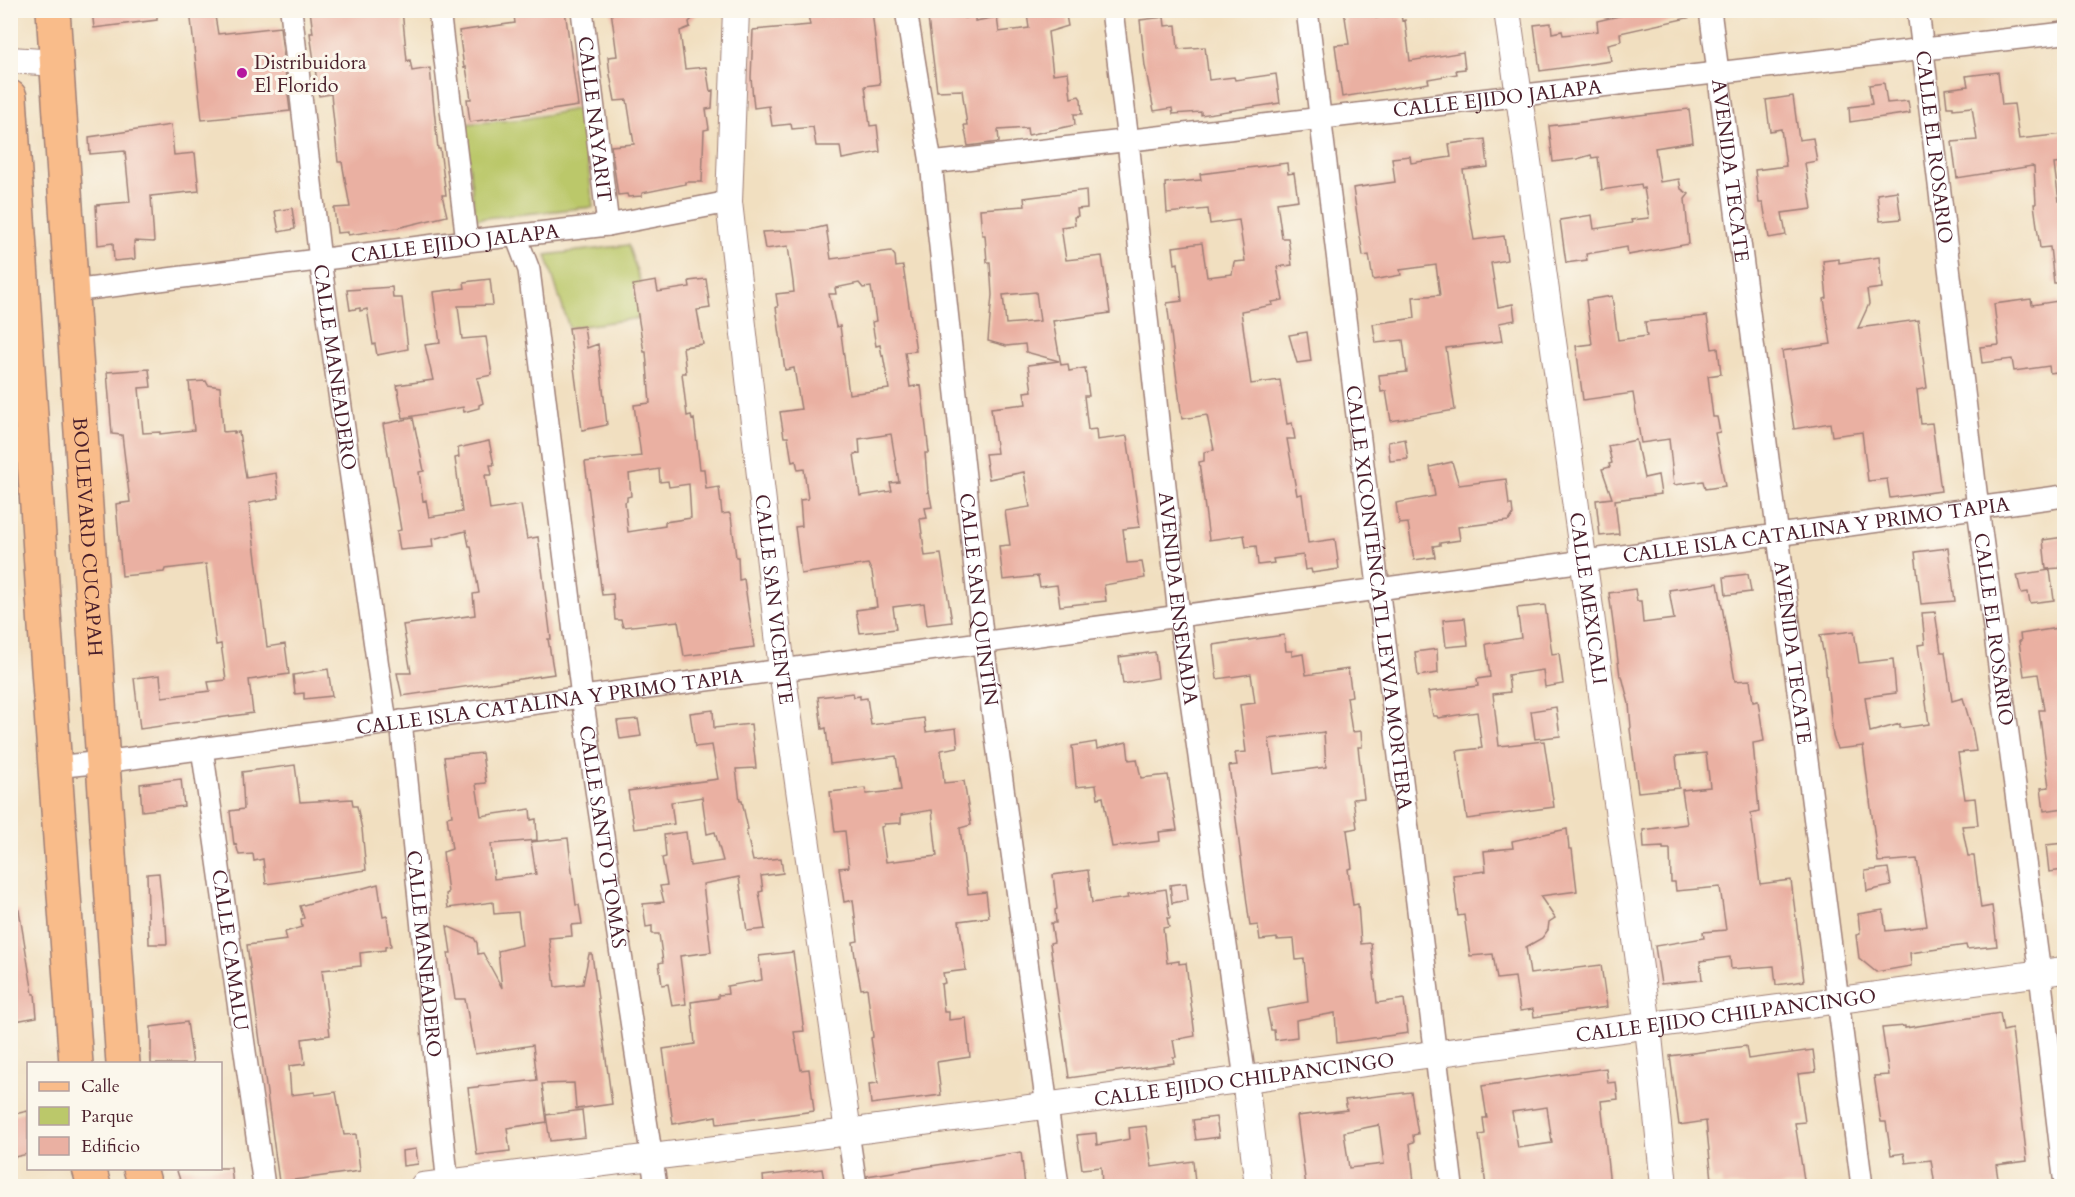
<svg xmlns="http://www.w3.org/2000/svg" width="2075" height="1197" viewBox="0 0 2075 1197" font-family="Cardo,serif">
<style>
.green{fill:#bbc86a;stroke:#82744a;stroke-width:1.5}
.building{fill:#eab0a2;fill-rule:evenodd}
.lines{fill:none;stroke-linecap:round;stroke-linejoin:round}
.minor-casing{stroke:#9e7f76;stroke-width:24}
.tertiary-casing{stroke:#9e7f76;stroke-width:28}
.primary-casing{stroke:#9e7f76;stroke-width:36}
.minor{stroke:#fff;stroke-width:21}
.tertiary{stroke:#fff;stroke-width:26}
.primary{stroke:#f9bc8a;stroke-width:33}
.poi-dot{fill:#b5179e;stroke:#fbf7ec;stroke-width:2}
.labels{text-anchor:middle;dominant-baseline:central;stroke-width:6;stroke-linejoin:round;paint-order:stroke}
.poi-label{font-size:20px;fill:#4a1f2b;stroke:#fbf7ec;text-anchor:start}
.street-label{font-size:20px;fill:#4a1f2b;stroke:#fbf7ec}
</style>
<rect width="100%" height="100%" fill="#fbf7ec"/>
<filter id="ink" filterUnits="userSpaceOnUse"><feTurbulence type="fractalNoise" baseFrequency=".0167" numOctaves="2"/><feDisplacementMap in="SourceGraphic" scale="12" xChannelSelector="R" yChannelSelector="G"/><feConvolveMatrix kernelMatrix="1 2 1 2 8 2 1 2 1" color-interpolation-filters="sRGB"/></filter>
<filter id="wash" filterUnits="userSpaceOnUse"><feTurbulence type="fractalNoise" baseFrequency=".008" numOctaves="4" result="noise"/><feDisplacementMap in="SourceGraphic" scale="24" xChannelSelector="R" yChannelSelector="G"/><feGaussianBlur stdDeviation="1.35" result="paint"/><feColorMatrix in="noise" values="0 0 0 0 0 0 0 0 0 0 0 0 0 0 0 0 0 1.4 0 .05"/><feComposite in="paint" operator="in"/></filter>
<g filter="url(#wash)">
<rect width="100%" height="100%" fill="#f1dfc0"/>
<path class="green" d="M582,108L593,207L475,219L465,124L524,119Z
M628,245L640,281L646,317L569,328L546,255Z"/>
<g id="blocks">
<path class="building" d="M92,10H157V20L94,28Z
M190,10H214L218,34L280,27L290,111L202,120Z
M310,10H402L407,61L410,60L412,71L430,68L438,149H440L446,195H442L447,216L397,228L348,235V232L337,233L334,208L350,207L342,162H338L331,94L319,96L310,33H313Z
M525,10H565L578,106L470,122L467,99H471L466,67L464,68L459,31L515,23L514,15L525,13Z
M611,10H701L689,22L690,27L680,31L685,69L706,67L710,91L713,90L712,108L706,109L709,129L704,130L702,182H686V184L642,193V196L628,197L627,194L618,195L611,146L634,144L627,100L615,101L610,75L608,57L617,56Z
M810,10H872L880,84L865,86L870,126L877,125L880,152L842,159L840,146H816L813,127L792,129L791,124L772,126L769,106L754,108L751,78L753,30L810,25L808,15Z
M927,10H964L965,18L975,16V21L997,17L999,32L1029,28L1027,14L1044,10L1045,15L1065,10L1068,26L1048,32L1053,74L1068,72L1071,98L1079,96L1081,99L1082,114H1074L1075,125L1028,135L1027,128L998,130L999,142L968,146L964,125H967L962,90L937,91Z
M1344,10H1375L1376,18L1401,14L1402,21L1405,20L1410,61L1463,52L1465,69L1456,70L1457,74L1428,79L1429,83L1342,97L1335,45L1349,44Z
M1645,10H1692V17L1620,33L1621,41L1608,44L1611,61L1540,71L1534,25L1551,23L1552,33L1562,31L1563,35L1598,31L1597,21Z
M1164,17L1165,26L1176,25L1178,49L1205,47L1209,80L1234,77L1235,80L1276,74L1280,103L1201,115V112L1173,114L1172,108L1154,111L1145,66L1140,20Z
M1998,72L2002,105L2014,104L2019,139L2064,134V163L2054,164L2059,201L2064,200V283H2054L2050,247L2040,248L2034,204H2036L2034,167L2032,166L1957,178L1952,142L1977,140L1972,107L1953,109V107H1947L1945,89L1968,86L1966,76Z
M1884,83L1887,103L1908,101L1910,113L1850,122L1849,107L1872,104L1869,85Z
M1793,96L1799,140L1813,138L1817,161L1805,163L1812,209L1782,213L1786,235L1769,238L1763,203H1759L1755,170L1786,166L1781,129L1770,131L1766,100Z
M1689,109L1693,142L1655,148L1660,182L1679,179L1681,189L1689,194L1685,199L1689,244L1628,255L1627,247L1586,254L1587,260L1566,263L1560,220L1592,215L1594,229L1632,223L1631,220L1649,218L1644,188L1642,189L1641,184L1602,190L1598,157L1592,158L1591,155L1577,159L1553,162L1549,126Z
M171,125L174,155L195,153L199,191L151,196L154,242L134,241L135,259L114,261L113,243L98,245L96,205L130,202L125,151L90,154L89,137Z
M1485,139L1488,167L1463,170L1469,211L1474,240L1504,236L1507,260L1491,263L1498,307L1513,304L1515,320L1499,323L1502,341L1446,348L1455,410L1391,421L1386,391L1381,392L1379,375L1407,372L1403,340L1376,343L1373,324L1415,318L1413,297L1440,295L1436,265L1400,270L1401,275L1373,280L1369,255L1363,256L1353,188L1395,182L1392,158L1410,156L1411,163L1451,157L1449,144Z
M1287,163L1288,174L1294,173L1298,200L1277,203L1282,238H1288L1292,265L1277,267L1283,300L1272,302L1273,305L1241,311L1251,384L1280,380L1287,424L1292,423L1295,439H1287L1297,495L1302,494L1308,543L1335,539L1339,569L1312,573L1311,569L1305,570L1303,555L1273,559L1274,563L1258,565L1256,546L1246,547L1244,535L1209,540L1199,462L1204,461V452L1214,450L1207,415L1182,419L1167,303L1182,301L1178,263L1175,264L1173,247L1202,243L1207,277L1232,274L1234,262L1245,261L1239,220L1210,224L1208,209L1167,213L1165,183L1201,180L1200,174Z
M1086,190L1087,208L1077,209L1078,216L1074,217L1075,225L1061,227L1066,260L1102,256L1110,313L1053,321L1061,365L1068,364L1069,371L1085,368L1089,396H1084L1088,430L1096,429L1097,440L1127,436L1140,527L1123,529L1127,563L1142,562L1145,578L1104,585L1106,601L1060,606L1057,585L1040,587L1038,576L1003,580L999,546L1010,545L1005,511L1030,507L1024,472L989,479L985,454L997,453L991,408L1026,404L1024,392L1032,391L1028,365L1059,361L1026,352L1025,344L1006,346L988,341L992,295L990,262H987L985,235H982L980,209L1025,206L1024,198ZM1036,292L1040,321L1006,324L1003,295Z
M1897,191L1901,219L1880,221L1877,194Z
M292,208L295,229L279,232L275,211Z
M826,226L831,259L891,251L895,256L896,267L903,266L916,351L905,352L910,387L921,385L929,453H925L928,492L929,491L932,507L925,508L927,518L920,519L925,556L941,554L952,622L927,625L924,603L893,607L896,629L860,633L856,610L877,607L872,572L868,564L801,574L795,527L802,526L800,500L808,499L804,469L798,470L796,461L792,462L788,437H784L780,412L801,409L794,368L785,370L776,307H778L776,294L794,292L793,282L788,246L765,249L762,232L809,230ZM859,283L863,288L871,287L876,321L872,322L876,346L880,345L882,356L883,355L889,389L849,394L840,326L836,327L829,294H836L835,288ZM891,434L899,482L890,483L892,491L860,496L854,454L860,453L859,439Z
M1879,257L1882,288L1867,290L1869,304L1858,328L1918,320L1927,388L1917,390L1921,424L1932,423L1941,491L1890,498L1887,479L1868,481L1862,432L1832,436L1830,423L1794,429L1782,351L1831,344L1824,299L1827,298L1823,261L1839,259V263Z
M490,279L493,305L458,306L462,339L486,337L492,375L477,378L483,403L479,405V408L464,412L463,407L403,418L397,385L433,380L425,345L440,343L433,292L465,288L464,282Z
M706,279L710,308L697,310L703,344L683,347L686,373H682L687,416L691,415L692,420L694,419L700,469H704L706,489L719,487L722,514L729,513L731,516L736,557H738L739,580L744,579L754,647L684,656L678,621L623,627L621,620H615L613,594L602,595L585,462L641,456L634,405L650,403L646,352H644L633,285L656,281L658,292L690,287L689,281ZM659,469L660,482L668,481L669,487L689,484L691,518L665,522V526L628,532L625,502L627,501V497L631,496L629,474Z
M392,287L393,298H402L408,349L377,355L375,344L373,345L367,309L360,311V308L350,310L347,290Z
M1612,296L1618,340L1647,336L1645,322L1707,316L1712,349L1718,348L1721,374L1708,376L1713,417H1717L1720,432L1715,433L1725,486L1705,489L1703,481L1674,485L1669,439L1641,443L1633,393L1583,400L1576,346L1592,344L1586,300Z
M2031,299L2032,305L2058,301L2059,305L2061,304L2064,327V371L2050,373L2049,366L2014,371L2012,359L1982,363L1980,347L1999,345L1994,304Z
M584,326L587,348L598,344L607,425L582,430L569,328Z
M1307,332L1311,361L1297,363L1289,335Z
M149,369L151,387L139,388L143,433L160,432V434L194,430L189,382L206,381L208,385L220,387L223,432L234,431V433L239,432L246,478L276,473L279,498L249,503L267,647L285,644L289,674L249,680L253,713L140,729L134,678L160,675L162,697L210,691L208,682L226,680L221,644L216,645L206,564L165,569L164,572L122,576L116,504L130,502L122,435L112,434L107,372Z
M413,418L424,471L419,472L423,501L426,500L429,517L462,512L455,458L459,457L458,448L489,441L494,465H490L492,475H485L490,510L521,505L527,539L538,537L551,639H548L554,674L402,696L397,673H411L403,625L475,615L473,594L479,593L471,546H469L466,531L432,539L433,547L400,550L397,531L401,530L383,424Z
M1405,439L1408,459L1390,461L1388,442Z
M1636,440L1644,478L1658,475L1661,494L1615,500L1619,534L1600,536L1596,500L1612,498L1602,469L1610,467L1609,464L1612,463L1608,446Z
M1452,462L1459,485L1506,479L1509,505H1512L1513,515L1509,521L1458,527L1460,540L1440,543V545L1433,546L1435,557L1414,560L1408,523L1399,524L1396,503L1435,496L1430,467Z
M2064,537V562L2060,563V568L2046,569L2043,540Z
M1948,548L1955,601L1921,604L1915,552Z
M2050,570L2054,600L2030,603L2028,592L2021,593L2017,575Z
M1748,574L1751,592L1726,595L1724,577Z
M1718,583L1735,681L1750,680L1753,702L1758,701L1764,741L1753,743L1759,811L1751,813L1760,884L1791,880L1804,981L1776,985L1774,966L1731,969L1730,957L1700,961L1702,980L1661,984L1655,946L1704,938L1703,932L1726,930L1720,887L1676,891L1675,882H1671L1670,849H1663V847L1644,848L1643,830L1687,824L1682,790L1710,787L1706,753L1676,756L1679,788L1638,792L1630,729L1631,727L1629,704L1622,676H1620L1609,593L1635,589L1637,601H1641L1643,623L1674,619L1669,590Z
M1545,605L1552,654L1559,653L1563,684L1545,687L1543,670L1508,675L1510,692L1493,694L1499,746L1544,741L1554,807L1467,819L1457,751L1482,748L1477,712L1438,718L1437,716H1433L1428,692L1478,686L1477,679L1490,677L1486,644L1521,638L1517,608Z
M1935,612L1941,652H1945L1952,701L1963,698L1973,733L1976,751L1958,753L1965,799L1975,798L1978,825L1962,826L1968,856H1974L1981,908L1992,906L1997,946L1967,949L1966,945L1910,953L1911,966L1876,972L1859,958L1856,935L1860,934L1858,914L1883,910L1886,931L1927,926L1917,859L1878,862L1863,746L1837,749L1833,736L1825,662L1820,635L1854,631L1859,663L1893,659L1896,693L1865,697L1870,732L1900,724V728L1929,724L1918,645L1925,644L1922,613Z
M1465,618L1468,645L1446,647L1443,620Z
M2064,627V808L2044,811L2041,788L2049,787L2039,710H2044L2038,674L2024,676L2019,641H2021L2020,634Z
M1284,635L1286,651H1292V656L1303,654L1306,675L1348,669L1352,696L1347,697L1352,732L1361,731L1362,747H1358L1364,798L1353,799L1357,828L1347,830L1352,868L1348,869L1353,905L1358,904L1361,944L1371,943L1377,1003L1404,999L1408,1033L1337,1043L1335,1013L1296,1020L1297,1037L1275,1040L1274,1030H1271L1267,1009L1308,1002L1304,959L1296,960L1294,939L1277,940V938L1260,940L1258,925L1250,926L1229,766L1237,765L1235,753L1246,752L1240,705L1255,703L1251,674L1217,679L1213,645ZM1324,732L1326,767L1274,774L1269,739Z
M1437,649L1438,673L1418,676L1415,652Z
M1155,652L1158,678L1123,684L1119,657Z
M328,669L332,696L304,699V693L295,694L293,675Z
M853,693L854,697L860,696V699L867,698L871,725L924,718L926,732L956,728L958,747L941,750L944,783L964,781L971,825L960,828L968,894L986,892L989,917L959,921L966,970L943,973L945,983L941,984L944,1012H949V1020L966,1018L970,1057L937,1062L941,1095L871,1104L869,1084L878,1083L871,1038L873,1037L867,988L861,989L855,957L853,942L858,941L853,900L844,902L839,868L849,867L845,831L835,832L830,792L865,788L866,794H868L901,790L896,756L830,764L826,728L822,729L818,697ZM932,810L937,856L886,862L881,827L884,826V824L901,823V815Z
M1556,707L1560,736L1535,739L1531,711Z
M713,710L714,728L751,724L756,768L736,769L740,801H742L748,829L746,830L753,861L781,858L783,873L761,876L763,891L759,892L765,929L747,931L739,877L703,884L711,952L680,956L686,1004L672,1006L668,984L662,985L659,963L663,962L659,934H652V926L646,927L643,904L664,902L660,886L667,885L662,858L666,857L664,835L686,832L690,866L723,861L715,832L707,834L702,797L671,802L674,824L634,829L628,791L718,779L712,745L695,747L690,713Z
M638,719L641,736L620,739L617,721Z
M1096,742L1097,749L1127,742L1129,760L1137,759L1141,778L1168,775L1177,830L1159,832L1160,841L1112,847L1103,797L1098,798L1096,785L1076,787L1072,746Z
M482,753L486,783L476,784L481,816L530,809L531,820L536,819L537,840L491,844L494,879L536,874L531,842L568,838L576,905H579L582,924L571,925L572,936L549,938L555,987L583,984L589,954H592L612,1104L576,1109L574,1083L542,1084L547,1122L507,1128L510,1151L477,1155L468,1088L537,1080L533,1045L475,1054L465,999H455L448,953H451L447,926L474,938L477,943L478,954L483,953L502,988L498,951L522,945L518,912L494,914L493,902L448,908L446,894L448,893L443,852L452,849L447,817L452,816L444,757Z
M295,765L300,802L352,799L353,806H357L362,829L366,870L266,884L263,859L254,861L253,854L239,855L236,844L234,845L230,811L244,809L242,772Z
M181,779L184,806L142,811L140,784Z
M1567,829L1569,849H1572L1577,891L1540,896L1555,918L1549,922L1548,930L1542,938L1526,947L1530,974L1601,965L1607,1007L1534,1017L1533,1009L1520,1011L1515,977L1497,979L1493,954L1470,956L1464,915L1458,916L1453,875L1486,871L1484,851L1513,848L1512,841Z
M2064,843V870L2049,872L2046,845Z
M1888,868L1891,886L1867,891L1865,871Z
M1088,870L1092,903L1128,898L1127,895L1166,889L1170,918H1167L1169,927L1163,928L1167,963L1179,961V964L1186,963L1195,1036L1173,1040L1176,1057H1173L1174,1063L1069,1078L1050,943L1054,942L1051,923H1056L1055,910L1057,909L1053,875Z
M159,873L164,925H166L167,944H149L147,874Z
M1186,883L1188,900L1172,903L1170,885Z
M378,884L383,917L387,916L391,946L385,947V950L360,953L361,966L322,970L330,1035L302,1039L305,1064L289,1066L291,1095L315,1092V1095L336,1092L344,1135L356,1134L360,1171L279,1182L247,945L287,940L285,932L302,927L301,919L304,918L300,906Z
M19,910L33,994H35L37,1017L10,1022V911Z
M793,952L804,1031L794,1032L801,1070L809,1069L814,1111L717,1124L716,1116L673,1124L663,1049L695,1044L691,1002L718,998V995L728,994L727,986L762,980L759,956Z
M2000,1013L2003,1031L2012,1029L2027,1161L1996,1165L1999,1186H1935L1931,1160L1906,1163L1904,1153L1891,1155L1886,1122H1881L1874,1076L1889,1075L1882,1028L1905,1026V1028Z
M187,1022L193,1064H151V1027Z
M1746,1046L1748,1059L1813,1050L1816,1072L1798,1074L1805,1122L1795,1123L1805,1186H1722L1721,1179L1712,1180L1706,1121L1679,1125L1670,1056Z
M1606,1068L1608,1083L1616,1082L1618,1099L1601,1101L1610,1186H1486L1479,1135L1485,1134L1483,1118H1487L1482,1086ZM1547,1107L1552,1143L1518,1148L1512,1112Z
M1411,1092L1418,1134L1413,1135L1414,1142L1410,1143L1414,1183L1404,1185V1186H1306L1297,1116L1347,1110L1345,1100ZM1379,1125L1384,1164L1349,1168L1344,1132Z
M582,1110L585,1137L550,1141L546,1115Z
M28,1111V1154L10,1158V1115Z
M1216,1117L1219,1137L1196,1140L1193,1120Z
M1146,1126L1152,1167L1193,1161L1195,1183L1169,1186H1102L1101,1167L1082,1169L1077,1135L1096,1133L1097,1145L1130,1139L1129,1128Z
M416,1149L418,1164L403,1166L402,1151Z
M1021,1152L1025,1186H868L867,1176Z
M176,1168H231L233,1186H182Z
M822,1169L825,1186H764L763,1176Z"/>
</g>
</g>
<g filter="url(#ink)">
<use href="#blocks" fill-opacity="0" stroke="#9e7f76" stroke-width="1.5"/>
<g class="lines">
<g class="minor-casing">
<g id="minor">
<path id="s1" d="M291,10L320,260L386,723"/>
<path d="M439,10L467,241"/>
<path id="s2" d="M582,10L608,225"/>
<path id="s3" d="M906,10L931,163L983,643L1058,1186"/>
<path id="s4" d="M1112,10L1128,141L1179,616L1245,1079"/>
<path id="s5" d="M1307,10L1452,1186"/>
<path id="s6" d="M1710,10L1862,1186"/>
<path id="s7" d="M1918,10L1978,508L2040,974L2064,1177"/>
<path id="s8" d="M931,163L2064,33"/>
<path id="s9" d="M516,236L529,270L582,697L656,1186"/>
<path id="s10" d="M72,291L467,241L608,225L729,202"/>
<path id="s11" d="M401,721L448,1186"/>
<path id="s12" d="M202,748L264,1186"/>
<path id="s13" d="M54,767L103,762L2064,496"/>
<path d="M848,1132L856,1186"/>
</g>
</g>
<g class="tertiary-casing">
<g id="tertiary">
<path id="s14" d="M736,10L729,202L782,670L848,1132"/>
<path id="s15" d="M1507,10L1648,1026L1664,1186"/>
<path d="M10,60L57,63"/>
<path d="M1245,1079L1258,1186"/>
<path id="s16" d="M423,1186L848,1132L2064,970"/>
</g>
</g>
<g class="primary-casing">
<g id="primary">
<path id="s17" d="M53,10L123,1064"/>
<path d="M10,97L45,627L76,1064"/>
<path d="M89,1168L94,1186"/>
<path d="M140,1168L145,1186"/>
</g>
</g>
<use href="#minor" class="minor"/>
<use href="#tertiary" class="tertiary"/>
<use href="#primary" class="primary"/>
</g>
</g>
<circle class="poi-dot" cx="242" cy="73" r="6"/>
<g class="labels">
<g class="poi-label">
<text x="254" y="62">Distribuidora<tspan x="254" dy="23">El Florido</tspan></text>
</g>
<g class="street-label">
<text stroke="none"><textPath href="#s8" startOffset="570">CALLE EJIDO JALAPA</textPath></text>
<text stroke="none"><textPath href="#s2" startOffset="110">CALLE NAYARIT</textPath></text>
<text stroke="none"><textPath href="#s7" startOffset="138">CALLE EL ROSARIO</textPath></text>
<text stroke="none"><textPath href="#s6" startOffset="162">AVENIDA TECATE</textPath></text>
<text stroke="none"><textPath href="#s10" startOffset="386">CALLE EJIDO JALAPA</textPath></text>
<text stroke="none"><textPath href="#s1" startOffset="360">CALLE MANEADERO</textPath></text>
<text stroke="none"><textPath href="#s13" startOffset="1778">CALLE ISLA CATALINA Y PRIMO TAPIA</textPath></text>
<text stroke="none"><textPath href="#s17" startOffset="528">BOULEVARD CUCAPAH</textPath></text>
<text stroke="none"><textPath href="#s15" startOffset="594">CALLE MEXICALI</textPath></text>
<text stroke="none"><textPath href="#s3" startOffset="594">CALLE SAN QUINTÍN</textPath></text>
<text stroke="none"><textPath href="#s4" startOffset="592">AVENIDA ENSENADA</textPath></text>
<text stroke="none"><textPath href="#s5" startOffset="592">CALLE XICONTÉNCATL LEYVA MORTERA</textPath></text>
<text stroke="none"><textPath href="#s14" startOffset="592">CALLE SAN VICENTE</textPath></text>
<text stroke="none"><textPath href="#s7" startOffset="624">CALLE EL ROSARIO</textPath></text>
<text stroke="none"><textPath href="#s6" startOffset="648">AVENIDA TECATE</textPath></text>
<text stroke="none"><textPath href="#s13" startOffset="500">CALLE ISLA CATALINA Y PRIMO TAPIA</textPath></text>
<text stroke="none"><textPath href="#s9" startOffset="608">CALLE SANTO TOMÁS</textPath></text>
<text stroke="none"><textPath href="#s12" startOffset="204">CALLE CAMALU</textPath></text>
<text stroke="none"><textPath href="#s11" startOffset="234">CALLE MANEADERO</textPath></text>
<text stroke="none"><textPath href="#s16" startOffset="1314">CALLE EJIDO CHILPANCINGO</textPath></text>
<text stroke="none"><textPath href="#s16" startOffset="828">CALLE EJIDO CHILPANCINGO</textPath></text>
</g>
</g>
<rect width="2075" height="1197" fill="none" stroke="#fbf7ec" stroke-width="36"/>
<rect x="27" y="1062" width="195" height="108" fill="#fbf7ec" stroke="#b4a19f" stroke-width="1.5"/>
<rect x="39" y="1082" width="30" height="9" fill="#f9bc8a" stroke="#b4a19f" stroke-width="1.5"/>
<text x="81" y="1092" font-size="18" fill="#4a1f2b">Calle</text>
<rect x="39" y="1107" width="30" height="18" fill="#bbc86a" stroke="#b4a19f" stroke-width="1.5"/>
<text x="81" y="1122" font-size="18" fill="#4a1f2b">Parque</text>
<rect x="39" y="1137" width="30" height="18" fill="#eab0a2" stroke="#b4a19f" stroke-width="1.5"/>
<text x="81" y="1152" font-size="18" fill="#4a1f2b">Edificio</text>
</svg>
